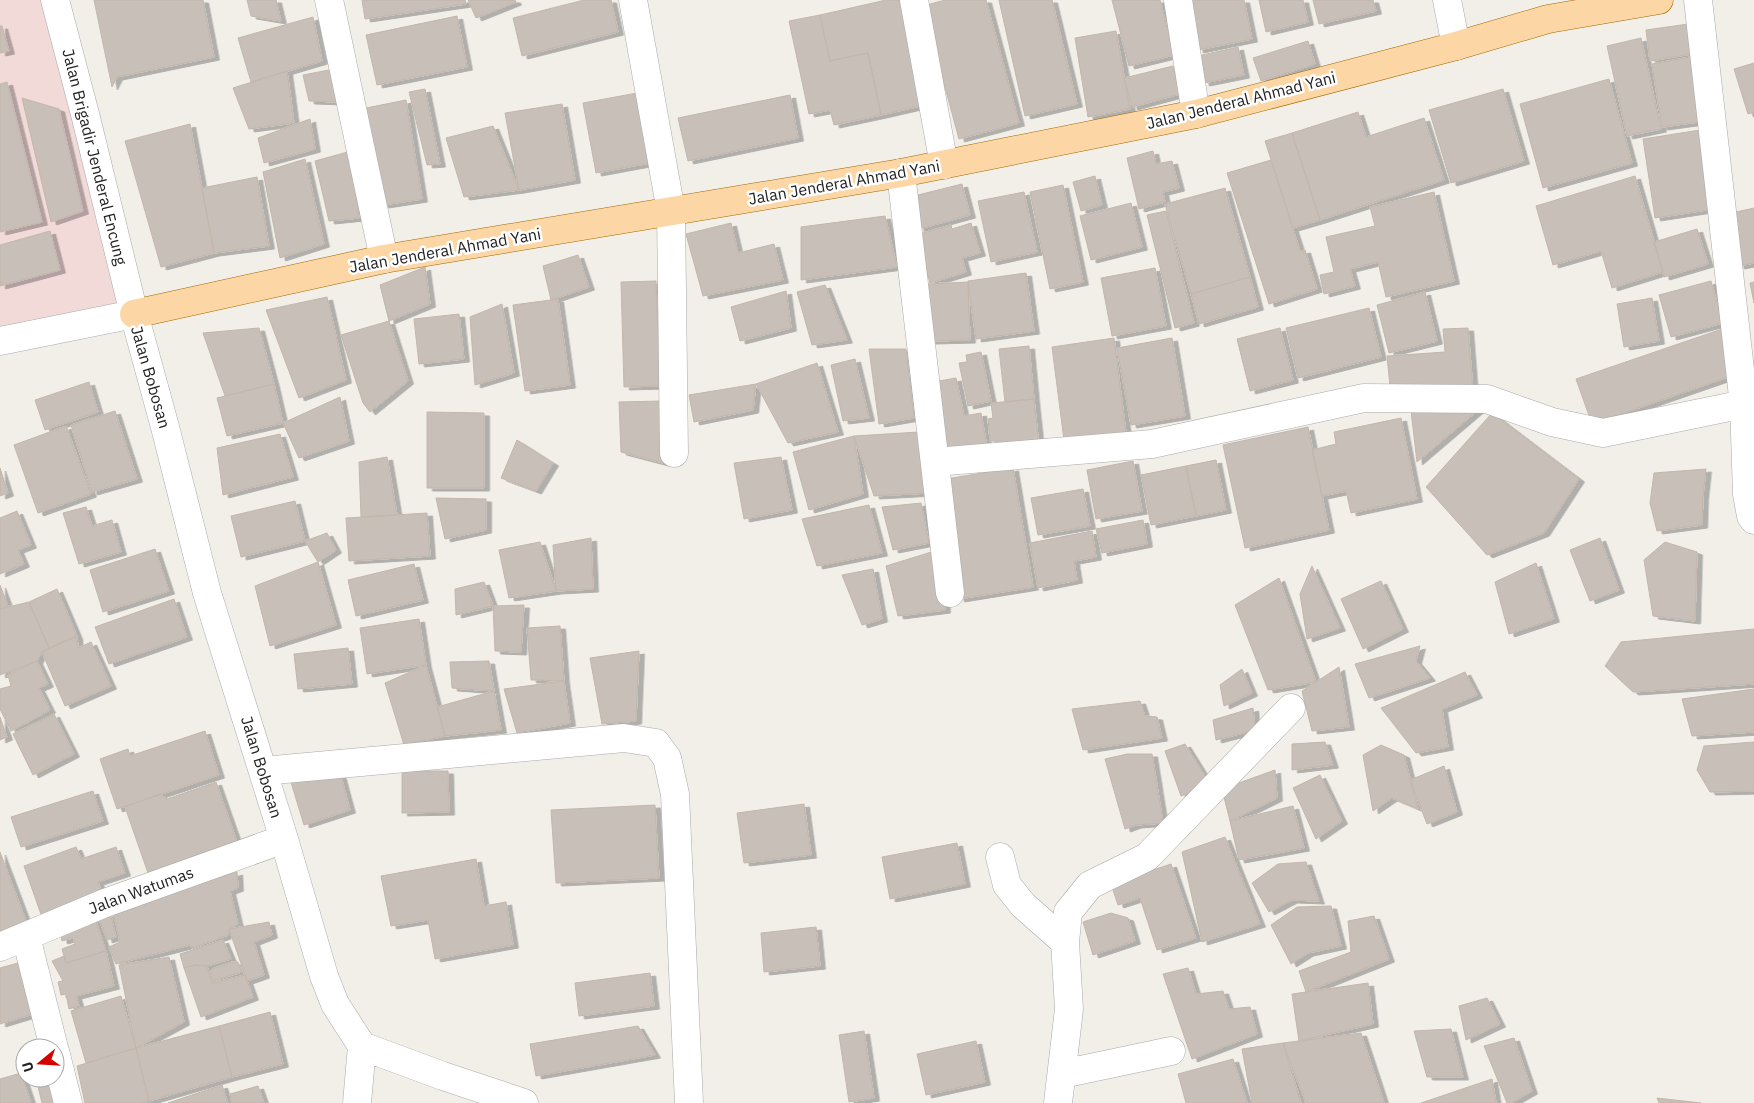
<svg xmlns="http://www.w3.org/2000/svg" width="1754" height="1103" viewBox="0 0 1754 1103" font-family="'IBM Plex Sans',sans-serif">
<style>
.commercial{fill:#f2dad9}
.building{fill:#c7bfb8;stroke:#c4b6ab;filter:url(#shadow)}
.lines{fill:none;stroke-linecap:round;stroke-linejoin:round}
.minor-casing{stroke:#a9a9a9;stroke-width:29}
.major-casing{stroke:#a06b00;stroke-width:29}
.minor{stroke:#fff;stroke-width:28}
.major{stroke:#fcd6a4;stroke-width:28}
.labels{text-anchor:middle;dominant-baseline:central;stroke-width:5;stroke-linejoin:round;paint-order:stroke}
.street-label{font-size:16px;fill:#222;stroke:#fff}
</style>
<defs>
<filter id="shadow"><feDropShadow dx="5.5" dy="3" stdDeviation="0" flood-color="#0004"/></filter>
</defs>
<rect width="100%" height="100%" fill="#f2efe9"/>
<path class="commercial" d="M0,0H55L134,314L0,341Z"/>
<path class="building" d="M94,0H203L214,57L117,77L112,87Z
M247,0H276L281,21L251,16Z
M362,0H465L466,4L365,19Z
M468,0H515L516,2L476,18Z
M584,0H611L618,32L522,56L513,18Z
M886,0H906L929,104L881,115L868,53L830,61L820,15Z
M945,0H986L1019,123L959,139L923,6Z
M999,0H1052L1077,104L1025,116Z
M1112,0H1160L1174,55L1129,66Z
M1188,0H1244L1252,39L1198,50Z
M1259,0H1303L1308,22L1266,32Z
M1313,0H1373L1376,11L1319,24Z
M820,15L830,61L868,53L881,115L834,125L830,110L809,114L789,21Z
M457,16L467,67L377,85L366,35Z
M313,17L322,61L251,82L238,38Z
M1688,24L1692,54L1650,61L1646,30Z
M0,26H2L9,51L0,53Z
M1116,31L1130,109L1088,117L1075,38Z
M1641,38L1661,129L1627,136L1607,46Z
M1308,41L1315,64L1261,81L1253,58Z
M1238,47L1244,75L1204,83L1198,56Z
M1696,56L1706,121L1662,127L1652,64Z
M1754,63V112L1748,114L1734,69Z
M1173,66L1180,94L1132,107L1124,78Z
M329,70L340,102L309,101L303,75Z
M287,71L294,123L249,129L233,88Z
M1609,79L1632,163L1543,188L1520,104Z
M7,82L42,222L0,232V84Z
M425,89L440,164L427,165L409,92Z
M1503,89L1524,161L1451,183L1429,110Z
M637,93L650,163L596,173L583,103Z
M790,95L798,138L688,161L678,118Z
M22,98L59,109L83,211L51,222Z
M406,100L422,199L383,205L366,108Z
M562,104L575,180L519,190L505,113Z
M1358,112L1366,137L1424,118L1444,180L1320,220L1292,133Z
M310,119L315,149L264,163L258,138Z
M190,124L214,253L161,267L125,141Z
M493,126L519,190L464,197L446,138Z
M1700,130L1713,209L1655,218L1643,139Z
M1292,133L1320,220L1293,228L1265,141Z
M351,151L359,218L329,221L315,161Z
M1153,151L1156,164L1172,161L1179,188L1163,192L1165,202L1139,209L1127,158Z
M305,159L324,244L280,258L263,172Z
M1271,160L1300,251L1305,250L1317,289L1269,304L1227,173Z
M1095,176L1102,205L1081,211L1073,182Z
M1635,176L1663,272L1612,288L1601,251L1553,265L1536,206Z
M257,177L269,246L214,253L202,188Z
M962,184L970,215L919,229L910,197Z
M1063,185L1083,282L1050,289L1030,192Z
M1225,188L1250,277L1191,294L1165,204Z
M1024,192L1037,252L991,262L978,201Z
M1434,192L1454,281L1386,297L1378,262L1350,269L1355,286L1324,294L1320,275L1334,272L1326,237L1375,226L1370,207Z
M1131,203L1142,247L1091,260L1080,216Z
M1754,208V263L1739,266L1727,214Z
M1166,211L1194,323L1175,328L1147,215Z
M885,216L897,267L801,280V227Z
M731,223L738,253L774,244L783,280L703,296L686,234Z
M971,223L980,253L962,258L966,272L930,283L916,235L951,225L952,229Z
M1697,229L1708,264L1664,277L1654,242Z
M50,231L60,270L0,286V245Z
M578,255L589,287L551,300L543,266Z
M425,267L430,304L389,321L380,285Z
M1155,268L1166,326L1112,336L1101,278Z
M1026,273L1034,331L976,339L968,281Z
M1250,277L1258,307L1199,324L1191,294Z
M656,281L660,386L624,387L621,282Z
M1711,281L1723,323L1671,337L1659,295Z
M968,282L970,340L930,341L928,284Z
M1754,282V303L1750,283Z
M825,285L847,340L812,345L797,292Z
M786,291L791,328L740,341L731,307Z
M1425,292L1437,341L1389,353L1377,305Z
M327,297L346,380L299,398L266,310Z
M1652,298L1659,341L1624,347L1617,304Z
M558,299L570,385L525,391L513,305Z
M502,304L514,373L475,385L470,317Z
M1369,308L1381,357L1298,378L1286,328Z
M459,314L464,359L419,364L414,319Z
M389,321L408,381L370,412L363,403L341,335Z
M259,328L274,384L225,396L203,333Z
M1280,328L1293,380L1250,391L1237,339Z
M1468,328L1473,391L1391,397L1387,356L1445,352L1443,329Z
M1722,329L1737,374L1592,424L1576,379Z
M1114,338L1126,433L1064,440L1052,347Z
M1172,338L1185,416L1131,425L1117,348Z
M1029,346L1034,399L1005,402L999,349Z
M869,349H906L914,418L879,424Z
M981,352L991,401L968,406L959,363L967,362L966,355Z
M855,359L869,418L843,421L831,365Z
M817,363L838,432L788,443L756,384Z
M956,378L964,416L981,413L987,447L947,455L933,382Z
M89,382L98,412L45,430L35,400Z
M274,384L283,423L227,436L217,398Z
M756,384L753,410L694,422L689,395Z
M340,397L349,441L299,458L283,423Z
M1034,399L1039,446L1003,449L1002,441H990L988,419L993,418L991,403Z
M661,401L663,463L621,452L619,402Z
M1478,410L1417,462L1411,411Z
M115,411L137,479L92,492L71,425Z
M427,412L484,413V488H427Z
M1492,413L1579,479L1544,533L1487,555L1426,487Z
M1401,418L1417,499L1351,513L1346,491L1322,496L1312,450L1336,444L1334,432Z
M66,426L91,494L38,513L14,445Z
M1308,427L1329,530L1245,548L1223,445Z
M919,432L929,493L874,496L854,436Z
M280,434L293,477L223,495L217,448Z
M854,436L863,494L809,510L793,452Z
M517,440L553,463L536,491L501,478Z
M387,457L397,515L361,517L359,462Z
M781,457L792,510L744,519L734,463Z
M1216,460L1226,510L1196,516L1186,466Z
M1133,461L1142,511L1096,519L1087,470Z
M1186,466L1196,516L1151,525L1141,475Z
M0,468L8,493L0,496Z
M1013,468L1033,587L959,599L940,480Z
M1706,469L1703,496L1702,525L1657,531L1650,503L1654,473Z
M1083,489L1090,526L1038,535L1031,498Z
M436,498L486,499V530L445,539Z
M295,501L305,541L241,557L231,516Z
M921,503L929,543L893,550L882,507Z
M869,505L882,553L817,566L802,519Z
M86,507L92,526L112,520L121,552L79,564L63,513Z
M17,511L31,545L18,550L24,564L0,574V518Z
M427,513L430,556L349,561L346,518Z
M1143,520L1147,544L1102,553L1096,529Z
M1092,531L1096,557L1074,561L1077,580L1038,588L1030,543Z
M327,533L336,550L318,562L305,541Z
M591,538L593,589L556,591L553,545Z
M1600,538L1619,590L1590,601L1570,550Z
M540,542L556,591L509,598L499,550Z
M1665,542L1697,552L1695,621L1653,616L1644,560Z
M155,549L169,591L103,612L90,570Z
M941,549L945,610L898,616L886,566Z
M318,562L336,625L270,646L255,586Z
M1536,563L1554,619L1509,634L1495,582Z
M414,564L423,600L356,616L348,580Z
M1312,566L1340,628L1307,639L1300,594Z
M873,569L882,619L862,625L842,575Z
M1279,578L1316,682L1268,690L1235,605Z
M1381,581L1403,629L1363,649L1341,599Z
M484,582L493,606L456,615L455,589Z
M0,585L8,606L0,609Z
M57,589L77,636L49,648L29,602Z
M174,599L187,637L109,664L95,627Z
M29,602L49,648L42,652L37,661L0,675V609Z
M524,605L521,652L495,651L493,606Z
M419,619L426,665L367,674L360,628Z
M560,626L564,681L531,680L527,628Z
M1754,629V684L1633,692L1605,666L1621,642Z
M77,636L78,648L91,642L111,686L65,706L42,652Z
M1420,646L1416,661L1430,678L1369,698L1355,664Z
M348,648L352,684L298,689L294,654Z
M639,651L636,721L602,724L590,658Z
M37,661L48,684L39,688L50,710L11,731L0,709V689L11,686L8,675Z
M489,661L494,691L452,688L450,662Z
M426,665L445,736L404,745L385,683Z
M1339,667L1349,727L1312,731L1302,691Z
M1242,669L1252,693L1224,706L1220,685Z
M1465,672L1477,695L1442,709L1448,747L1416,753L1381,708Z
M564,681L570,723L517,733L504,689Z
M1754,689V732L1692,736L1682,699Z
M494,691L501,730L445,736L437,707Z
M1140,701L1145,716L1157,717L1162,738L1083,750L1072,709Z
M1253,708L1255,730L1216,740L1213,720Z
M54,714L74,754L33,775L13,734Z
M0,717L7,737L0,740Z
M205,731L219,775L117,809L100,759L128,749L130,756Z
M1325,742L1333,765L1292,770V744Z
M1754,742V791L1710,792L1697,770L1704,746Z
M1185,744L1211,786L1181,796L1165,751Z
M1381,745L1404,755L1418,809L1392,798L1373,811L1363,755Z
M1127,754H1152L1163,823L1136,825L1125,829L1105,759Z
M1444,766L1457,812L1427,824L1410,780Z
M1275,770L1277,798L1230,821L1222,789Z
M402,771H448L449,812L402,813Z
M340,773L350,810L304,825L290,779Z
M1320,775L1342,821L1316,839L1293,788Z
M216,782L237,842L148,873L125,807L160,794L167,799Z
M93,791L103,821L21,847L11,817Z
M804,804L811,855L744,863L737,813Z
M655,805L659,878L556,883L551,810Z
M1293,806L1304,848L1239,860L1230,821Z
M1225,837L1260,924L1202,942L1182,852Z
M957,843L965,884L890,899L882,857Z
M76,847L81,859L116,847L125,873L98,882L104,898L43,920L24,866Z
M0,852L29,929L0,940Z
M476,859L484,906L506,902L513,945L435,959L428,920L391,926L381,876Z
M1306,862L1319,901L1292,900L1269,912L1252,883L1278,864Z
M1171,864L1196,938L1157,950L1140,898L1118,905L1111,884Z
M219,869L221,877L237,872L238,888L230,891L238,924L229,929L228,935L192,948L190,945L116,964L109,947L120,942L113,911Z
M1331,906L1341,946L1308,953L1291,964L1271,925L1297,907Z
M110,912L116,937L107,940L99,919Z
M1111,913L1128,918L1135,941L1093,955L1083,922Z
M1374,916L1389,959L1306,992L1299,971L1351,952L1348,921Z
M95,918L106,951L66,963L62,949L75,944L73,938L62,941L60,932Z
M269,922L272,935L254,942L264,975L247,981L229,929Z
M816,927L820,966L764,972L761,933Z
M223,940L231,959L207,966L195,965L184,968L180,954Z
M106,951L114,986L76,996L79,1006L69,1009L66,994L61,995L58,982L63,981L52,961L64,956L66,963Z
M169,957L184,1022L136,1048L119,965Z
M232,962H238L242,972L213,981L210,973L212,969Z
M18,963L33,1014L0,1024V968Z
M195,965L207,966L212,983L245,975L253,997L201,1017L184,968Z
M1188,968L1196,994L1223,991L1229,1009L1250,1007L1257,1034L1192,1059L1163,974Z
M650,973L654,1006L579,1016L575,983Z
M1368,983L1373,1024L1299,1041L1292,994Z
M121,996L136,1048L86,1063L71,1011Z
M1487,998L1500,1024L1466,1040L1459,1006Z
M270,1012L283,1064L232,1077L219,1026Z
M219,1026L232,1077L149,1101L136,1048Z
M638,1026L655,1055L536,1076L530,1044Z
M1451,1029L1463,1077H1427L1414,1031Z
M864,1031L874,1098L849,1102L839,1035Z
M1361,1033L1384,1103H1306L1283,1043Z
M1514,1038L1532,1091L1511,1103H1507L1484,1046Z
M976,1041L985,1082L926,1095L917,1054Z
M1283,1043L1301,1103H1252L1242,1049Z
M136,1048L149,1101L139,1103H85L77,1066Z
M1233,1059L1247,1103H1186L1178,1074Z
M21,1073L31,1103H0V1079Z
M36,1078H55L66,1103H42Z
M1492,1079L1496,1103H1421Z
M222,1085L228,1103H168Z
M258,1086L264,1103H232L230,1094Z
M1657,1098L1701,1103H1659Z"/>
<g class="lines">
<g class="minor-casing">
<path id="minor" d="M55,0L86,118L134,314L165,427L207,593L284,839L324,976L335,1004L362,1046L443,1076L524,1103
M329,0L384,259
M633,0L671,211L674,453
M914,0L944,165
M1178,0L1196,114
M1447,0L1456,46
M1698,0L1744,405L1747,494L1751,516L1754,520
M901,173L950,593
M0,341L134,314
M935,462L1152,444L1364,398L1487,399L1552,422L1603,433L1754,402
M263,771L624,738L656,743L667,758L675,794L689,1103
M1000,857L1007,885L1023,905L1065,942
M26,937L54,1048
M0,947L105,903L284,839
M55,1051L68,1103
M1062,1074L1171,1051
M357,1103L362,1046
M1058,1103L1069,1009L1065,942L1068,912L1090,885L1147,857L1291,708"/>
</g>
<g class="major-casing">
<path id="major" d="M134,314L384,259L901,173L1196,114L1456,46L1548,19L1659,0"/>
</g>
<use href="#minor" class="minor"/>
<use href="#major" class="major"/>
</g>
<g class="labels">
<g class="street-label">
<text transform="translate(1241 100) rotate(-14)">Jalan Jenderal Ahmad Yani</text>
<text transform="translate(95 157) rotate(76)">Jalan Brigadir Jenderal Encung</text>
<text transform="translate(844 182) rotate(-10)">Jalan Jenderal Ahmad Yani</text>
<text transform="translate(445 250) rotate(-10)">Jalan Jenderal Ahmad Yani</text>
<text transform="translate(151 377) rotate(74)">Jalan Bobosan</text>
<text transform="translate(262 767) rotate(73)">Jalan Bobosan</text>
<text transform="translate(141 890) rotate(-20)">Jalan Watumas</text>
</g>
</g>
<g transform="translate(40 1063) rotate(252)"><circle r="24" fill="#ffffff" stroke="#a7a7a7"/>
<path d="M0-4L9 19L0 12L-9 19Z" fill="#d40000"/>
<text y="-8" font-size="14" font-weight="bold" text-anchor="middle" fill="#222222">U</text>
</g>
</svg>
